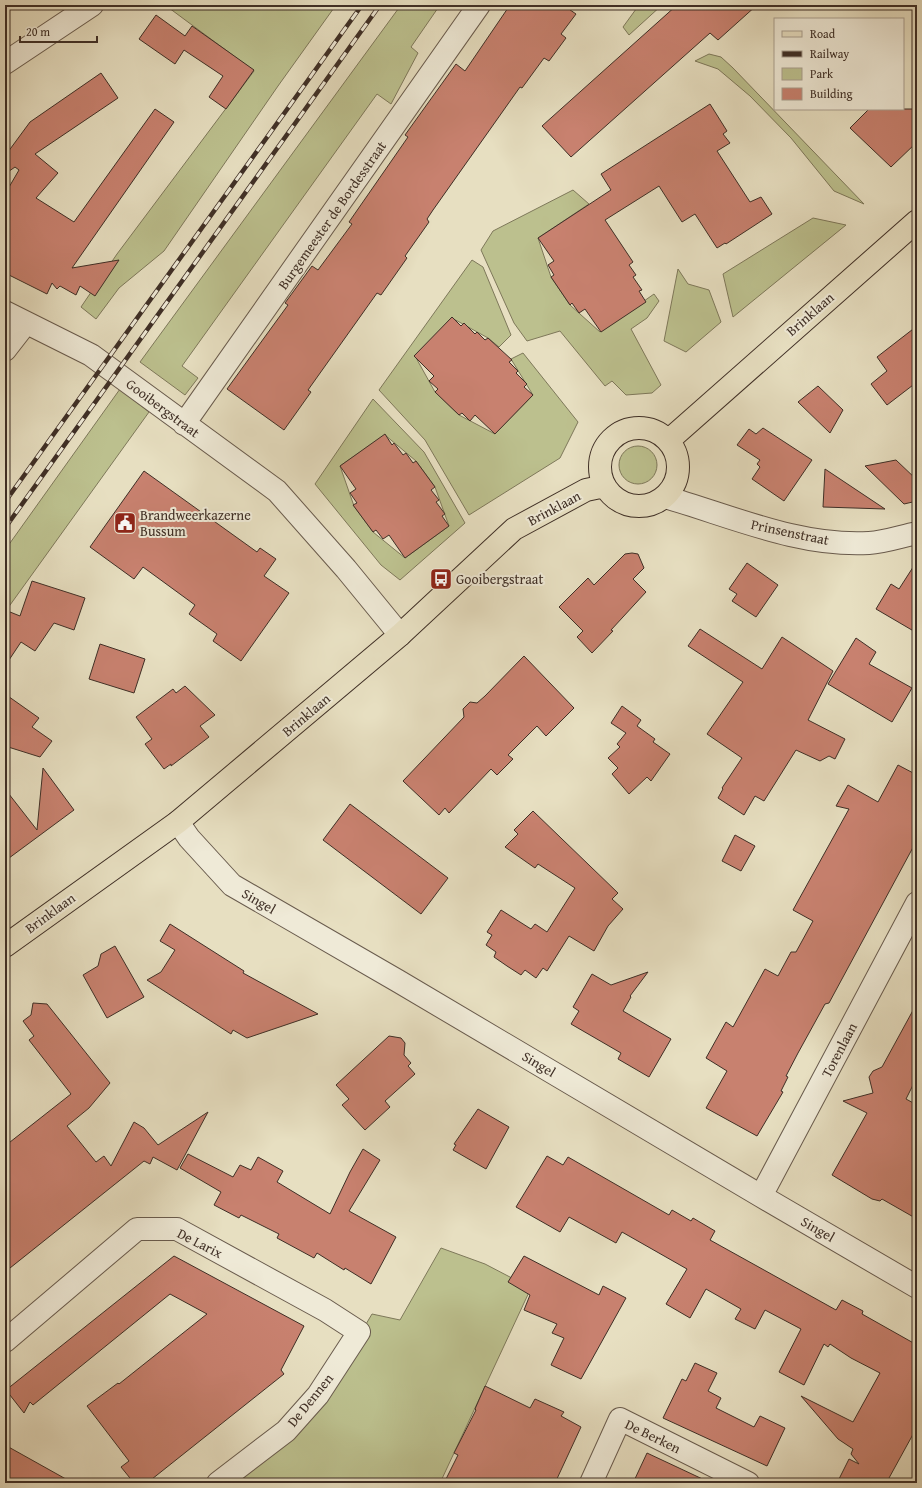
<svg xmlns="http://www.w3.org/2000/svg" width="922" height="1488" viewBox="0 0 922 1488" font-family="'Gentium Book Plus',serif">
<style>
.green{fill:#bcc08e;stroke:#7e785a;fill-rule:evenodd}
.building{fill:#c8816f;stroke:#3f2f26}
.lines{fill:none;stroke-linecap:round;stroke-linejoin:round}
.minor-casing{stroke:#695b4d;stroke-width:24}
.major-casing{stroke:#3f2f26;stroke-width:24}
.minor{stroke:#efead7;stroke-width:22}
.major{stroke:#e7dfc1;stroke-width:22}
.rail-casing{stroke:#3f2f26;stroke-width:4.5}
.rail{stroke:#efead7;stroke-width:3;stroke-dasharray:9;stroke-linecap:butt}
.labels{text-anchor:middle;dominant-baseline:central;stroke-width:4;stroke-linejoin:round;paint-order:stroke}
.street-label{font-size:14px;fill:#3f2f26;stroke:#efead7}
.poi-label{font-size:14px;fill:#3f2f26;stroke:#efead7;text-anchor:start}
</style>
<rect width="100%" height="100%" fill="#e7dfc1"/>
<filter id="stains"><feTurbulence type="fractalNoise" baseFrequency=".005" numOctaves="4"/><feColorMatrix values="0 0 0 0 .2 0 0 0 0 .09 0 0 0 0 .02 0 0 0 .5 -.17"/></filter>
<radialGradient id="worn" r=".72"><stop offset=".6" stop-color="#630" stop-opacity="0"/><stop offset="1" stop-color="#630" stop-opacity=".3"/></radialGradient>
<path class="green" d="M165,5H336L278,86L164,251L119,288L96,319L81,307L117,254L254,71Z
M401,5H440L411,47L418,53L391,104L377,94L182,366L198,378L185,395L140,362Z
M639,5H662L629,35L623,27Z
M709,54L721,57L733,68L864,204L834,191L791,138L750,96L718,69L695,61Z
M573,190L589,204L538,238L551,277L570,305L600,332L654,294L659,301L647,318L631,329L661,385L652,393L626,395L612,381L605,386L560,331L527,341L514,323L481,250L493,231Z
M813,218L846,225L733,317L723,274Z
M472,260L483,267L511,335L499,347L488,338L452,318L415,356L435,392L459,415L495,434L533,395L511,359L523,353L578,422L560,458L469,515L425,440L379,390Z
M678,269L688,284L709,290L721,322L686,352L664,341Z
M120,389L149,412L5,612V550Z
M373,399L424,452L465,523L400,580L381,565L315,484ZM385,435L416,461L435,487L449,526L405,558L373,532L354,506L340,466Z
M619 465a19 19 0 1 1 38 0a19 19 0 1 1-38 0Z
M441,1248L485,1264L531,1288L440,1483H233L331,1383L372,1314L400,1320Z"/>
<path class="building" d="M510,5H563L576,14L561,34L566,38L549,61L544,58L522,88L520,87L433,210L427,219L429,222L405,256L407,258L381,295L377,293L308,390L311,392L284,430L227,389L288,305L285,303L312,266L318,270L352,224L349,222L408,137L405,135L456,64L465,71Z
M677,5H757L718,40L710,33L571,157L542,126Z
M156,15L185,36L192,26L254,70L226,109L209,97L223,76L184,50L175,64L139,39Z
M101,73L118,98L35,154L58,173L36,198L74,222L155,109L174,122L72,268L119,260L95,296L80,286L76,295L60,286L57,289L52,283L47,294L5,273V194L19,170L15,167L5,174V156L30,122Z
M710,104L727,131L723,134L730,143L717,151L750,202L761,197L772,214L726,244L725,243L717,248L695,214L682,222L659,186L605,220L633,262L629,265L636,275L633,277L642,290L639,291L646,302L601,332L585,309L579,313L572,303L570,305L551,277L554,275L548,265L554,261L538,238L611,190L601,174Z
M869,109H917V142L891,167L850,128Z
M452,317L461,326L464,323L475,334L477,332L485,340L488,338L512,360L509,362L518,371L516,373L527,384L524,387L533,395L495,434L475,415L470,421L462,413L459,415L435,392L438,389L429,381L434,376L414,356Z
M917,326V382L887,405L871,384L887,371L877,357Z
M818,386L843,410L830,433L798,402Z
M763,428L812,460L784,501L752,479L760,467L757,464L760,460L737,445L749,429L756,434Z
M385,434L392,445L394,443L403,455L406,453L413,463L416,461L435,487L431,490L439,500L436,502L445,514L442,516L449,526L405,558L389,535L383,539L376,530L373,532L353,505L357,503L350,493L356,489L340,466Z
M896,460L917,480V501L904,504L865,466Z
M825,469L885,509L823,507Z
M144,471L257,552L260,548L276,559L264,576L289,593L241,661L213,641L217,634L189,614L195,605L143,567L134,579L90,547Z
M632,553L638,554L644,568L633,579L646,592L611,630L613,631L592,653L577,637L583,631L559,607L588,578L594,585L625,554Z
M917,561V633L876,609L891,584L899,589Z
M747,563L778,585L756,617L732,601L737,594L729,589Z
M32,581L85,598L74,630L54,623L35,651L21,642L5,666V610L20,616Z
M700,629L762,669L782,637L833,671L808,720L845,739L835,759L829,756L820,761L796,750L764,801L755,796L744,815L718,798L723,789L722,788L742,758L707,734L743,682L688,646Z
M856,638L876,652L869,664L912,688L892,722L828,684Z
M100,644L145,659L134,693L89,679Z
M524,656L574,708L546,736L537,726L508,755L513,759L497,775L491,769L449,813L445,808L439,815L403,781L464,717L463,709L470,702L477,703L485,696Z
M185,686L215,715L200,726L209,737L171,766V764L164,769L145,744L152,739L136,717L173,689L176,693Z
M5,694L39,718L32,727L52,741L40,757L5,746Z
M622,706L641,720L637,726L655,739L653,742L670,754L651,781L647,777L629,794L612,774L618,768L608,758L620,747L617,744L626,733L611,723Z
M898,765L917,775V840L829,1003L825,1004L798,1053L786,1076L788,1077L781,1091L783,1092L757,1136L706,1108L727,1071L706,1058L726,1022L733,1027L765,969L778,976L791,952H796L813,921L793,910L849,809L836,806L848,785L878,802Z
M43,768L74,810L5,861V789L37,830Z
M350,804L448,878L421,914L323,840Z
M533,811L618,893L612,899L623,909L608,926L594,951L569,936L547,971L543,968L536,978L525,970L521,975L507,966L494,957L496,952L486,945L492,935L487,932L501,910L531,929L535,924L547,932L575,888L538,864L535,868L505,847L518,834L514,830Z
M735,835L755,846L741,871L722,861Z
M170,924L244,971L243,973L318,1014L247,1038L233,1030L231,1034L147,980L161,972L175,950L160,941Z
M115,946L144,997L107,1018L83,975L98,966L101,954Z
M648,972L630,996L631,997L623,1011L671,1039L649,1077L618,1059L621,1053L571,1024L579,1011L573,1007L592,974L611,985Z
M33,1003L47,1004L110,1083L89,1108L67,1126L96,1162L104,1156L111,1166L134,1122L144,1128L158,1145L208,1112L177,1170L153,1157L150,1164L144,1161L5,1272V1146L71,1094L29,1040L34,1036L23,1021L31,1015Z
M917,1003V1077L906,1099L917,1105V1219L882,1199L880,1201L872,1199L832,1175L867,1113L843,1101L873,1093L869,1077L873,1071L882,1067Z
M389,1036L401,1038L405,1043L404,1055L411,1063L408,1066L415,1074L385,1101L390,1107L365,1130L342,1105L349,1099L336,1085Z
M478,1109L509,1127L486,1169L453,1150L456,1145L454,1144Z
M363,1149L380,1160L349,1211L396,1237L371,1284L345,1268L344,1270L317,1253L314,1258L277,1238L279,1234L241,1215L239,1218L214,1205L221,1192L180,1168L188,1154L233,1177L240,1165L251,1170L258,1157L283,1171L277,1182L330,1214L350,1172Z
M547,1156L563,1165L568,1157L669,1215L672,1210L691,1221L693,1218L715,1231L710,1240L836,1310L842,1300L863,1311L862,1314L917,1345V1427L889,1478L899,1483H837L849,1459L859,1464L851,1454L853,1449L838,1439L801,1396L853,1422L880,1373L851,1358L830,1344L828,1347L824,1344L804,1385L779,1372L801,1329L765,1310L755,1329L735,1319L741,1309L706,1289L690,1318L666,1304L687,1269L622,1232L616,1243L569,1217L560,1232L516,1207Z
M174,1256L304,1326L281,1370L284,1374L147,1483H134L121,1467L129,1461L87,1406L118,1383L119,1384L207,1314L170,1294L33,1405L30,1402L24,1413L6,1390Z
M524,1256L599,1295L603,1286L626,1298L581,1379L551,1365L564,1338L552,1333L557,1324L524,1310L530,1295L508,1282Z
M695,1363L717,1373L708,1391L721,1398L716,1408L754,1427L760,1416L785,1428L767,1466L663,1418L682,1379L686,1381Z
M485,1386L530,1408L535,1399L564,1412L561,1416L581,1427L555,1483H444L458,1455L454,1453L476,1410L475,1409Z
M5,1445L73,1483H5Z
M647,1453L711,1483H633Z"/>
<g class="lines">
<g class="minor-casing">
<path id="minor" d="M5,63L92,5
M5,312L91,355L277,491L346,569L400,635
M5,350L26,323
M184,424L479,5
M665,497C731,516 799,547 869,543C885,542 902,536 917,533
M178,822L189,838L232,885L398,981L761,1196L917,1287
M761,1196L917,903
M5,1341L137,1229H177L325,1310L359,1332L318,1395L286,1431L218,1483
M591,1483L620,1419L748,1483"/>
</g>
<g class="major-casing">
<path id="major" d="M600 467a39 39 0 1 1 78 0a39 39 0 1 1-78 0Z
M668,441L917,221
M5,946L178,822L400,635L514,529L586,490L605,486"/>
</g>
<use href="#minor" class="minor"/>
<use href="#major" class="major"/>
<g class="rail-casing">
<path id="rail" d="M5,502L362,5
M5,528L380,5"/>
</g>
<use href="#rail" class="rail"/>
</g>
<defs>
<g id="civic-square" transform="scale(1.15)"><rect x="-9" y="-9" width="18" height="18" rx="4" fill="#8f2418" stroke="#efead7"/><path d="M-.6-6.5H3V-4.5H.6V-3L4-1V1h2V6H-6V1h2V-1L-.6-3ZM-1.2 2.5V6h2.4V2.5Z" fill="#fff"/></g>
<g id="bus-square" transform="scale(1.15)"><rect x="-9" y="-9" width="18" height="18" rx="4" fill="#8f2418" stroke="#efead7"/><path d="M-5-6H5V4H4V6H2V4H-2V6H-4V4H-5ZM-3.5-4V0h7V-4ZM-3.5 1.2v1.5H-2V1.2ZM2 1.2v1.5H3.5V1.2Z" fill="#fff"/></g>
</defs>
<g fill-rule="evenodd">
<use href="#civic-square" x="125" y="523"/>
<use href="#bus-square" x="441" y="579"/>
</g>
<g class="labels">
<g class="street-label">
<text transform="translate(332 215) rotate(-55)">Burgemeester de Bordesstraat</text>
<text transform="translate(810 314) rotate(-41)">Brinklaan</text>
<text transform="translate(163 408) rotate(37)">Gooibergstraat</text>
<text transform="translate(554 508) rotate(-28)">Brinklaan</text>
<text transform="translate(790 532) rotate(12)">Prinsenstraat</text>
<text transform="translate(306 715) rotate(-40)">Brinklaan</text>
<text transform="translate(259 901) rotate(30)">Singel</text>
<text transform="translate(50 913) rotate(-36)">Brinklaan</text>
<text transform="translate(839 1050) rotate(-62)">Torenlaan</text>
<text transform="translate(539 1064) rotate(31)">Singel</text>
<text transform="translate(818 1229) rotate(30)">Singel</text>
<text transform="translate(200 1243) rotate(27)">De Larix</text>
<text transform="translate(310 1400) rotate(-51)">De Dennen</text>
<text transform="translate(653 1436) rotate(26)">De Berken</text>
</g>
<g class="poi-label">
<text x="140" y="515">Brandweerkazerne<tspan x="140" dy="16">Bussum</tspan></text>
<text x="456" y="579">Gooibergstraat</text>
</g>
</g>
<rect width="922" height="1488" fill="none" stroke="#e7dfc1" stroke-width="20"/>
<rect x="6" y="6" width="910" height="1476" fill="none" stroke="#3f2f26" stroke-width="2"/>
<rect x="10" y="10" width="902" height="1468" fill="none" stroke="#3f2f26"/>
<rect x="774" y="18" width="130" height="92" fill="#efead7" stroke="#a99f90"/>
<rect x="782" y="31" width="20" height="6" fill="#e7dfc1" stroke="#a99f90"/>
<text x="810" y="38" font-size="12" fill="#3f2f26">Road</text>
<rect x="782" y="51" width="20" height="6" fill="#3f2f26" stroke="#a99f90"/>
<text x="810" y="58" font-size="12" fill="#3f2f26">Railway</text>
<rect x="782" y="68" width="20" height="12" fill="#bcc08e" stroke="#a99f90"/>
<text x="810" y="78" font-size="12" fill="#3f2f26">Park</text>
<rect x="782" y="88" width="20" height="12" fill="#c8816f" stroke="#a99f90"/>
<text x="810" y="98" font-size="12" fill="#3f2f26">Building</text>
<path d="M20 36v6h77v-6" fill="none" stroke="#3f2f26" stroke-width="2"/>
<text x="26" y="36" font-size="12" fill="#3f2f26" stroke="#efead7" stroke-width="3" paint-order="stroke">20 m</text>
<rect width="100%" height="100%" filter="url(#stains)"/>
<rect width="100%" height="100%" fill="url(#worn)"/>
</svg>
